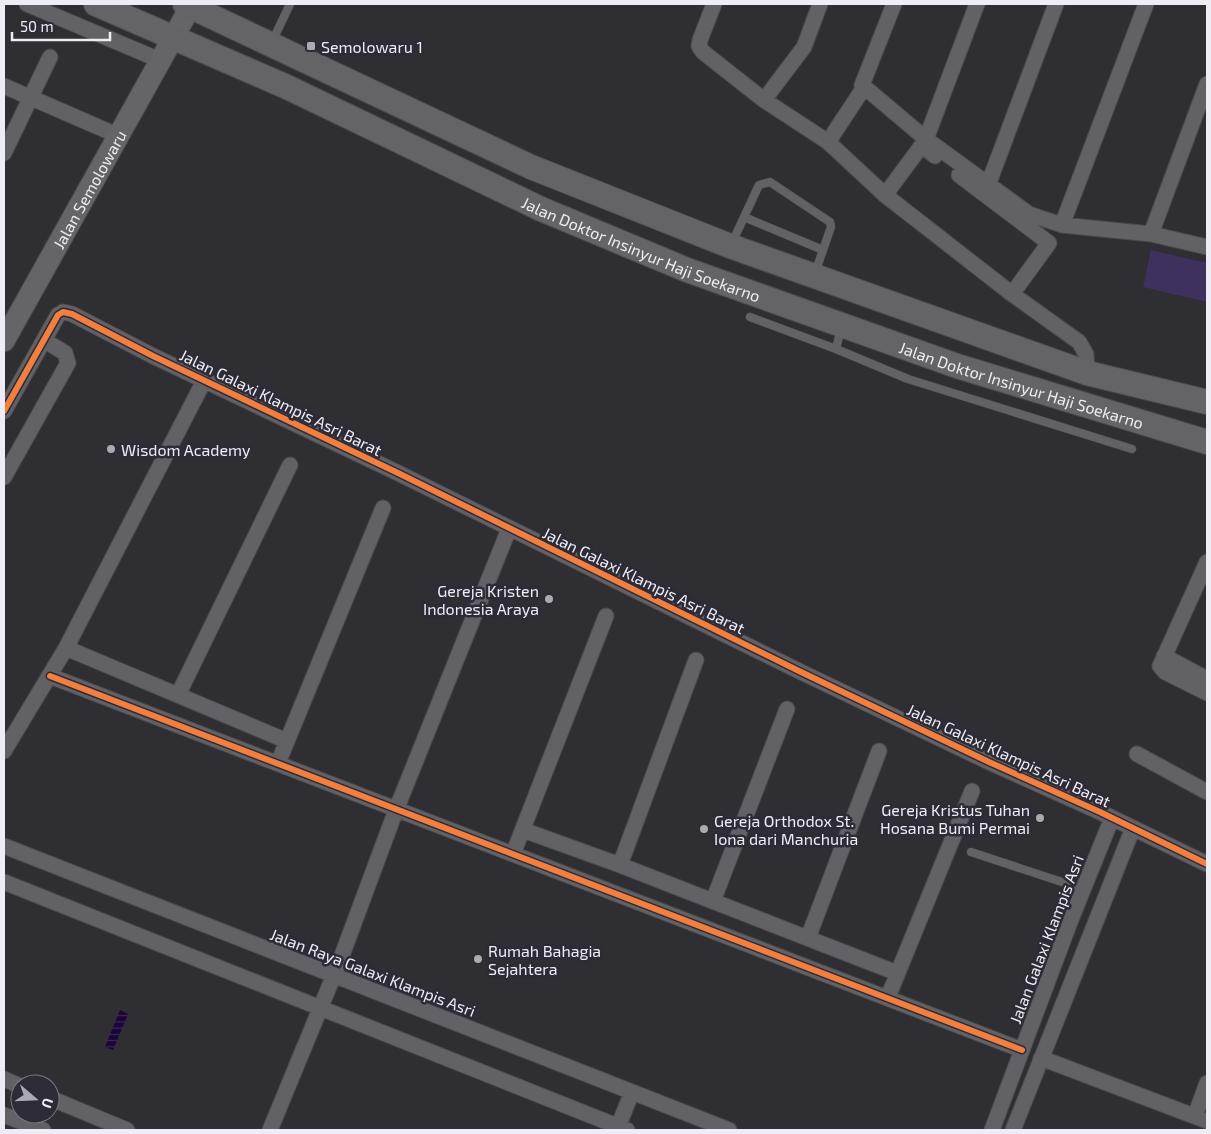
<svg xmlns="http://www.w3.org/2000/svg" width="1211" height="1134" viewBox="0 0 1211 1134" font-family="'Exo 2',sans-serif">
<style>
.green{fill:#3e315d}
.water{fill:url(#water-rules)}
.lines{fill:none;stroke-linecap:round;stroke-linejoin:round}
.lane-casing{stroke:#4a494d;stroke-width:9}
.street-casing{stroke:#4a494d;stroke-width:17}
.secondary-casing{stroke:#4a494d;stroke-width:23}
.primary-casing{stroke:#4a494d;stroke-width:26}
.lane{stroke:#626266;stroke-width:8}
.street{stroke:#626266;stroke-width:15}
.secondary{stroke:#656568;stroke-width:21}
.primary{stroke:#646467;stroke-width:24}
.cycleway-casing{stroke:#2d2b36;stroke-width:9}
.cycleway{stroke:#f27e40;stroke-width:6}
.poi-dot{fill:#abaab0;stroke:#2d2b36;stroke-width:2}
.labels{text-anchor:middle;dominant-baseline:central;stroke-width:5;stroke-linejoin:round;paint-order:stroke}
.poi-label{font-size:16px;fill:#eeecf4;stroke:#2d2b36;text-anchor:start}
.street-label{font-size:16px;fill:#eeecf4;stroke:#2d2b36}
</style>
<defs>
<pattern id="water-rules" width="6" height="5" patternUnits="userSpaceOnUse" patternTransform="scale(1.25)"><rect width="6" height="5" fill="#1a0438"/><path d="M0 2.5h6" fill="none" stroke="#3c2955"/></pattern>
</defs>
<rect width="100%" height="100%" fill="#2e2e33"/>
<path class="green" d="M1151,250L1207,263V302L1143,287Z"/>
<path class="water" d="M120,1010L128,1014L113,1050L105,1047Z"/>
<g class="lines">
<g class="lane-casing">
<path id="lane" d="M272,42L290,4
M744,217L823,250
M731,245L759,185L770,182L830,222L831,227L815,273
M750,317L836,349
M841,328L836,349L908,379L1132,449
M971,852L1083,889"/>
</g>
<g class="street-casing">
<path id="street" d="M27,4L162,61
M714,4L700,40L699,46L703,52L764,100L828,142L885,195L1012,294L1079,342L1086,354L1087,373
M894,4L862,85L926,139L1029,214L1062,225L1151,234L1207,247
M4,86L119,136
M764,100L804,47L820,4
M926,139L977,4
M828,142L861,92
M4,153L50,57
M959,175L1049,243L1012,294
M988,185L1056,4
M885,195L922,145L935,156
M1062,225L1146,4
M1151,234L1207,84
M4,411L58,315L63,312L72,314L153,356L396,472L801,672L989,762L1100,812L1207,864
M4,477L68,363L65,353L44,340
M1207,562L1160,666L1165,672L1207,693
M66,648L287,741
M1164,656L1207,679
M50,676L1022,1050
M178,695L290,465
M4,751L66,648L204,381
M1137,754L1207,792
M278,763L383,508
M523,830L620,865L897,973
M4,846L729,1130
M513,854L606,616
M620,865L696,660
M4,882L627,1130
M713,901L787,709
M808,938L879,751
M888,997L972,791
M1041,1058L1207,1121
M4,1079L20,1086
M50,1098L127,1130
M4,1115L43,1130
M1195,1116L1207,1083
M618,1127L632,1092
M270,1130L341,958L396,810L509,529
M992,1130L1070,922L1112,818
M1013,1130L1133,828"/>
</g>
<g class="secondary-casing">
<g id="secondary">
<path id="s1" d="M4,341L192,4"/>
</g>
</g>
<g class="primary-casing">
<g id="primary">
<path id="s2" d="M96,4L287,87L541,209L687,270L957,366L1207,442"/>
<path d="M185,4L531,167L730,246L1087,373L1207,402"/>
</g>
</g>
<use href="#lane" class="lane"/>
<use href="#street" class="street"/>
<use href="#secondary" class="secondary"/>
<use href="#primary" class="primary"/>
<g class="cycleway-casing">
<path id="cycleway" d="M4,411L58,315L63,312L72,314L153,356L396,472L801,672L989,762L1100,812L1207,864
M50,676L1022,1050"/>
</g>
<use href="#cycleway" class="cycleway"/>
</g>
<g class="poi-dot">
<rect x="306" y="41" width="10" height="10" rx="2.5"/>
<circle cx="111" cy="449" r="5"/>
<circle cx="549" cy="599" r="5"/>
<circle cx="1040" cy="818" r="5"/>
<circle cx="704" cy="829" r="5"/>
<circle cx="478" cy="959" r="5"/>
</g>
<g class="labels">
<g class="poi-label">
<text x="321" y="46">Semolowaru 1</text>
<text x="121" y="449">Wisdom Academy</text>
<text x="539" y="590" text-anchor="end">Gereja Kristen<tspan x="539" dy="18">Indonesia Araya</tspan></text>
<text x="1030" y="809" text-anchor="end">Gereja Kristus Tuhan<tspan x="1030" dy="18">Hosana Bumi Permai</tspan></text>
<text x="714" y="820">Gereja Orthodox St.<tspan x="714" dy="18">Iona dari Manchuria</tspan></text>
<text x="488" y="950">Rumah Bahagia<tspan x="488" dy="18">Sejahtera</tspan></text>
</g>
<g class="street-label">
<text stroke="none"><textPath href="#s1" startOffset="174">Jalan Semolowaru</textPath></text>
<text stroke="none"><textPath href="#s2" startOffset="598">Jalan Doktor Insinyur Haji Soekarno</textPath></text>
<text stroke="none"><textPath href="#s2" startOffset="1002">Jalan Doktor Insinyur Haji Soekarno</textPath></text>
<text transform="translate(281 402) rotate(26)">Jalan Galaxi Klampis Asri Barat</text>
<text transform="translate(644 580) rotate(26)">Jalan Galaxi Klampis Asri Barat</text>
<text transform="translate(1009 755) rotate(25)">Jalan Galaxi Klampis Asri Barat</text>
<text transform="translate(1046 939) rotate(-69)">Jalan Galaxi Klampis Asri</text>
<text transform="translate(373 972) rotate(21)">Jalan Raya Galaxi Klampis Asri</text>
</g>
</g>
<rect width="1211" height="1134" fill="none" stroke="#eeecf4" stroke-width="10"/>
<g transform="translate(35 1099) rotate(109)"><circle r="24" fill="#2d2b36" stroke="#7a7882"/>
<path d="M0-4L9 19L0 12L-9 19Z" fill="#abaab0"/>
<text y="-8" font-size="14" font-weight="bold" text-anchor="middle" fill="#eeecf4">U</text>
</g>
<path d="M12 32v8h98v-8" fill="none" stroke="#eeecf4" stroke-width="2.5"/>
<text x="20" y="32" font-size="15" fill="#eeecf4" stroke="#2d2b36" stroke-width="4" paint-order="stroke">50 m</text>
</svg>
